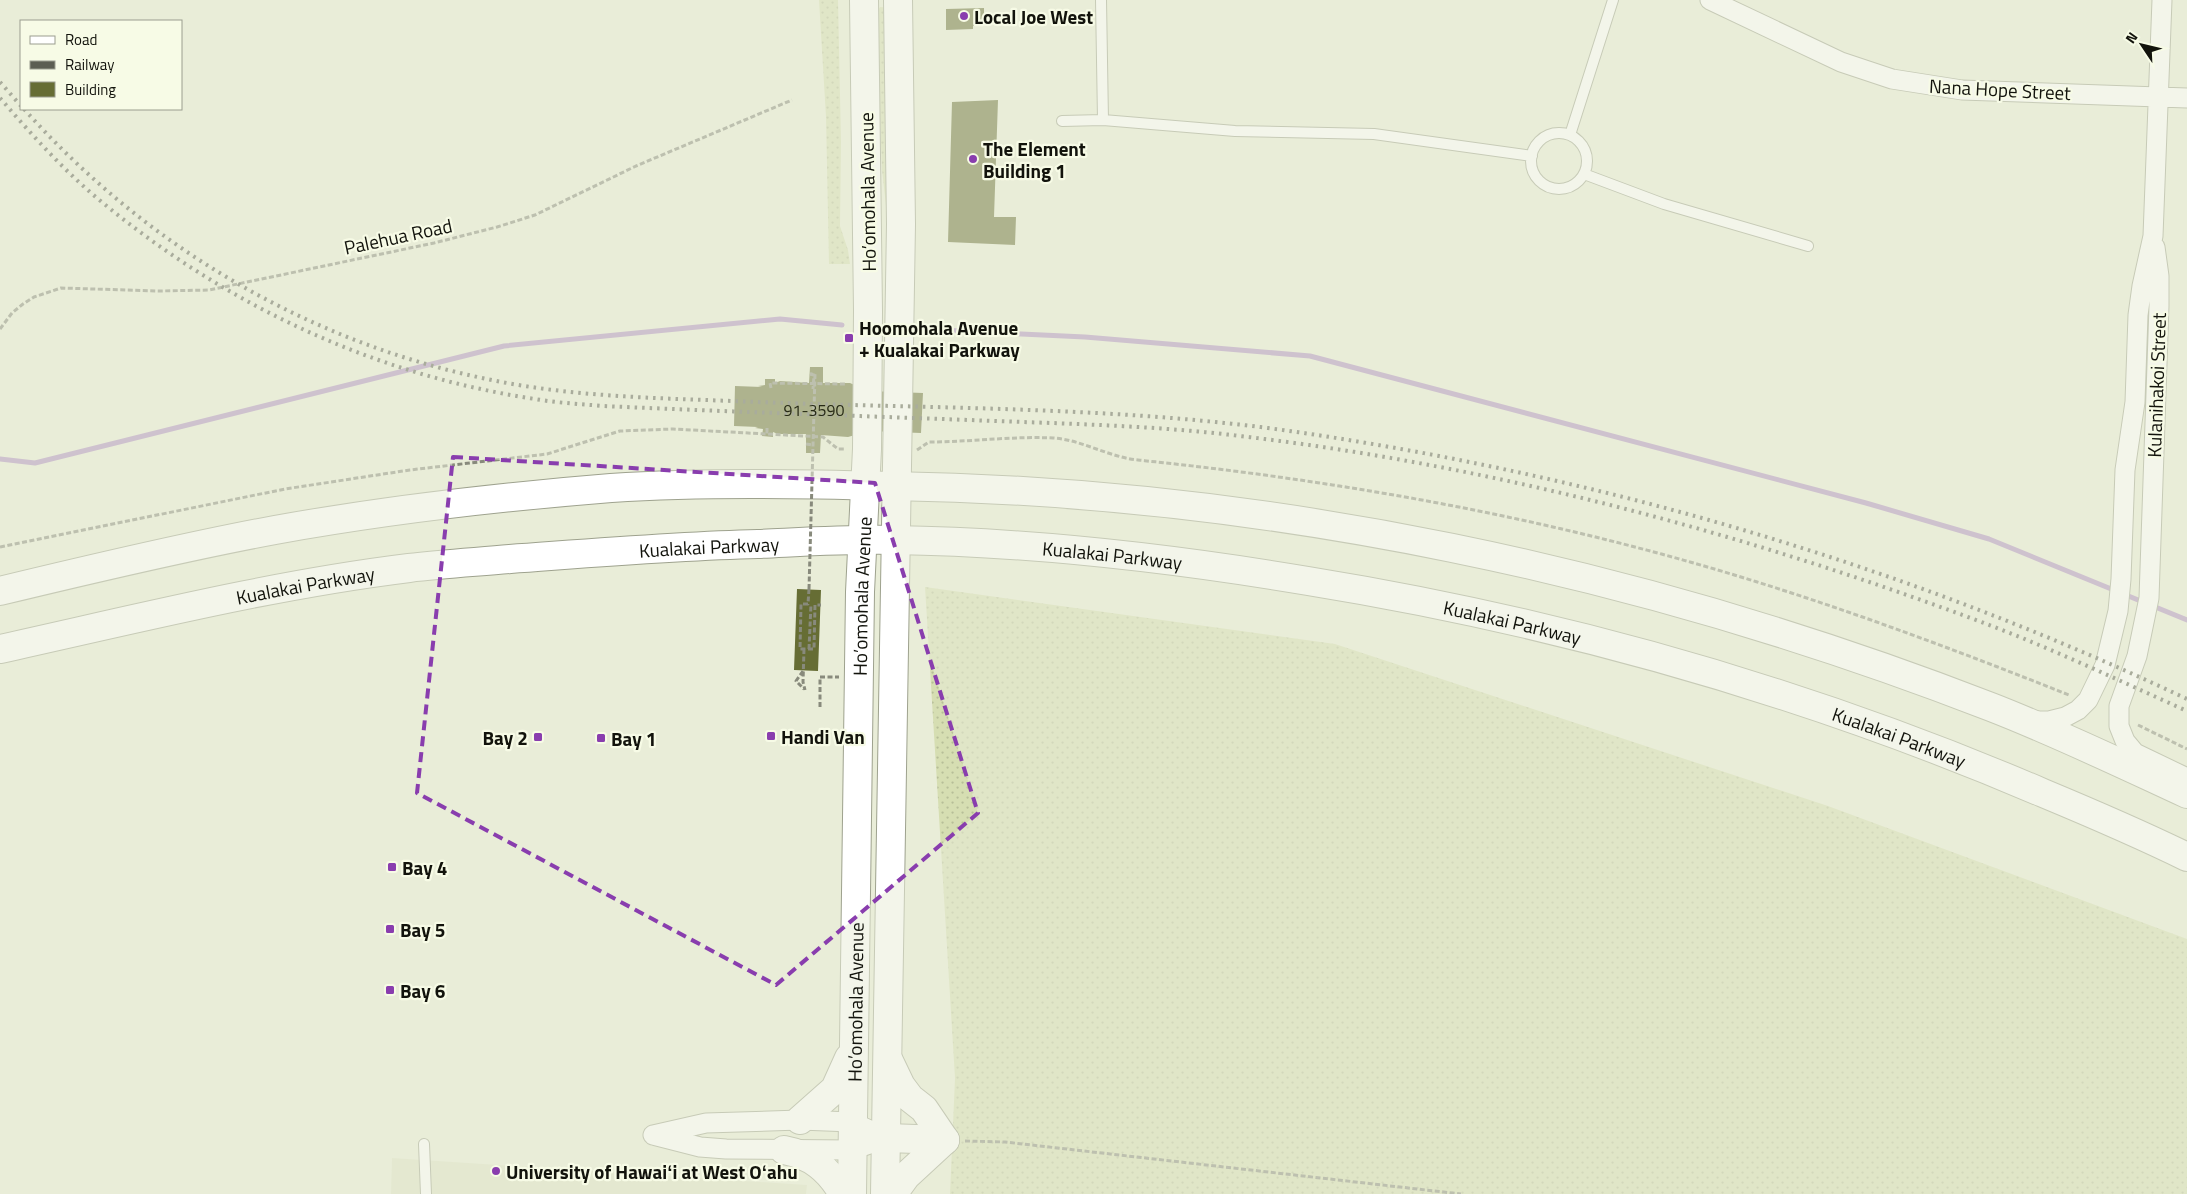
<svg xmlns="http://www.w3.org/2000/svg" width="2187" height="1194" viewBox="0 0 2187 1194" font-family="'Titillium Web',sans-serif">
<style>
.built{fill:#dee3c6}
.grass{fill:url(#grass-dots)}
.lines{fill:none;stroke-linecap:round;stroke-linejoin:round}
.stream{stroke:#ae8ec1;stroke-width:5}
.building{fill:#666d34}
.service-casing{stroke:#9ea28e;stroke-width:12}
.minor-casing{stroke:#9ea28e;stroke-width:21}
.secondary-casing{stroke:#9ea28e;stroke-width:30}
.path{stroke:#888a7c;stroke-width:3;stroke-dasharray:5 2.5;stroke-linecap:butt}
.service{stroke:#fff;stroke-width:10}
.minor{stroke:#fff;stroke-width:19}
.secondary{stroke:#fff;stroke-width:28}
.rail{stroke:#5c5e52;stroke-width:4;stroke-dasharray:2.5 5;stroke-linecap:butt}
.path-bridge{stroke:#888a7c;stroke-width:3;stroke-dasharray:5 2.5;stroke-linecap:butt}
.marked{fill:none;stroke:#893dae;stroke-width:4;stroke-dasharray:10 6;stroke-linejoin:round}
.poi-dot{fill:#893dae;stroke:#f7fbe6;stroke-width:2}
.labels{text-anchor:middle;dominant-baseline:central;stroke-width:4.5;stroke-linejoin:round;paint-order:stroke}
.number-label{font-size:16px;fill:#272a16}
.poi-label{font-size:19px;font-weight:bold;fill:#12130c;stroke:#f7fbe6;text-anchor:start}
.street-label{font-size:19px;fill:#12130c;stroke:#f7fbe6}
</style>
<defs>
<pattern id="grass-dots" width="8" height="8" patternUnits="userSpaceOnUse" patternTransform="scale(1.25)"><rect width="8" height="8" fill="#d6deb2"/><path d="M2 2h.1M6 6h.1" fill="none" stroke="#b7be98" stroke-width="1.8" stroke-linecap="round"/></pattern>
</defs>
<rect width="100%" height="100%" fill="#e9edd8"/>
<path class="built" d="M392,1158L807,1185L806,1194H391Z"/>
<path class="grass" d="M819,0H838L841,142L840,226L848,250L850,264H829L826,117Z
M880,7L891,8L888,223L882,170L876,14Z
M925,587L1335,644L1828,806L2187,939V1194H950L955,1078Z"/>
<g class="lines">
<path class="stream" d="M921,329L1085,337L1310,356L1866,503L1989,539L2187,620
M0,459L35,463L504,346L780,319L842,325"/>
</g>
<path class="building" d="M984,8V26H973V29L946,30V9Z
M998,100L994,217H1016L1015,245L948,242L952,102Z
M810,367H823V383H850L868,391L923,393L921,433L869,431L848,437L821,435L820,453H806V434H778L773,432V437L762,436L763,429L755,428L758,427L734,426L735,386L762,387L758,386L765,385V379H775V383L780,381L809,383Z
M797,589L821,590L818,671L794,670Z"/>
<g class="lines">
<g class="service-casing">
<path id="service" d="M1101,0L1103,120
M1062,121L1103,120L1235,131L1374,134L1532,156
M1531 161a28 28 0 1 1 56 0a28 28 0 1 1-56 0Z
M1570,135L1613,0
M1584,174L1664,204L1808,246
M424,1144L426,1194"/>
</g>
<g class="minor-casing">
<path id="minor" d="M1710,0L1841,62L1892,79L1962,90L2187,98
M2155,247L2159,276V306L2149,598L2137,656L2119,706V726L2125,741L2135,753L2187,778
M2032,721H2049L2065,717L2078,710L2088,700L2105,665L2118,611L2121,579L2125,470L2135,402L2138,315L2142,286L2153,236L2162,0
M653,1135L706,1123L800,1120L852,1122L887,1138
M653,1135L700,1147L726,1149L852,1150L887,1138"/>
</g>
<g class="secondary-casing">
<g id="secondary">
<path d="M0,591C91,569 183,547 275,530C386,510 499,497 611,488C704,482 798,484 892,486C1269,492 1640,571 1991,707C2058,733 2122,764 2187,794"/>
<path id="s1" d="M0,649C136,619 271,585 409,568C443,564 477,562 510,559C593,553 675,546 758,544C803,542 848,539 893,540C1033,542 1171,558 1308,581C1561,622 1807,692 2043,793C2091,813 2140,834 2187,857"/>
<path d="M889,1061L901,1086L910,1098L924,1109L945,1140"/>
<path d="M800,1120L835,1089L849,1058"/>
<path d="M887,1138L945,1140"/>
<path d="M784,1150C811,1155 829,1169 843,1194"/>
<path id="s2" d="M852,1194L860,592L867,449L868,311L864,0"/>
<path d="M885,1194L901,224L898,0"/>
<path d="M893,1194L906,1176L945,1140"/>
</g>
</g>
<path class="path" d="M0,329L12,313L23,304L34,297L61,288L159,291L209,290L434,243L497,227L535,215L636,166L792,100
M810,374L814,375L813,389
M771,388L770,383L846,384
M767,428V432H770
M806,444L812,445
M917,450L929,442C970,442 1012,436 1053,438C1083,440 1108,457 1138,460C1342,481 1545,517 1741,577C1852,611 1961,652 2069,695
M0,547L285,489L410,470L547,454L620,431L673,429L823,437L838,449H846
M809,589L808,604H801L800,649H814L815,605H821
M804,649L803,682L805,690
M809,649L811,604
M803,671L796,681L804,689
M820,707V677H839
M2138,725L2187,749
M965,1141L1005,1142L1461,1194"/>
<use href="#service" class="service"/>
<use href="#minor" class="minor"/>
<use href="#secondary" class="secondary"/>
<path class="rail" d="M0,82L21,106
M0,98C32,135 65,172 103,203C228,306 375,375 535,399C558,403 580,404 603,406C734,412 865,416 995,421C1077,424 1159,426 1240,436C1496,466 1744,533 1984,623C2053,649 2120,681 2187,711
M24,109C144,244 304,340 482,378C573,398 665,398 757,402C937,409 1119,406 1297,432C1604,477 1906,566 2187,699"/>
<path class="path-bridge" d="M809,589L815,374H810"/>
</g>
<path d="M0 0H2187V1194H0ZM453,457L875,483L978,813L776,985L417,793Z" fill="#e9edd8" fill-opacity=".55" fill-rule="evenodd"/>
<path class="marked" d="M453,457L875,483L978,813L776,985L417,793Z"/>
<g class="poi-dot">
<circle cx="964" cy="16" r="5"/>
<circle cx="973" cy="159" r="5"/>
<rect x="844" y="333" width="10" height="10" rx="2.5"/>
<rect x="766" y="731" width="10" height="10" rx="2.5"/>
<rect x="533" y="732" width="10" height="10" rx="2.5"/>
<rect x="596" y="733" width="10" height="10" rx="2.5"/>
<rect x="387" y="862" width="10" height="10" rx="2.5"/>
<rect x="385" y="924" width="10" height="10" rx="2.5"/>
<rect x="385" y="985" width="10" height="10" rx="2.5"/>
<circle cx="496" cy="1171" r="5"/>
</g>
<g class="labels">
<g class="number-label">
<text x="814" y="410">91-3590</text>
</g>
<g class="poi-label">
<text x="974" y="16">Local Joe West</text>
<text x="983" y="148">The Element<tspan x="983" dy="22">Building 1</tspan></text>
<text x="859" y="327">Hoomohala Avenue<tspan x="859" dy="22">+ Kualakai Parkway</tspan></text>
<text x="781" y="736">Handi Van</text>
<text x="528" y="737" text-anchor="end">Bay 2</text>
<text x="611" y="738">Bay 1</text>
<text x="402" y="867">Bay 4</text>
<text x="400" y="929">Bay 5</text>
<text x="400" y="990">Bay 6</text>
<text x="506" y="1171">University of Hawaiʻi at West Oʻahu</text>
</g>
<g class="street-label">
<text transform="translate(2000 89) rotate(3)">Nana Hope Street</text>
<text transform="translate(867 192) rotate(-91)">Ho’omohala Avenue</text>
<text transform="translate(398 236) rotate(-12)">Palehua Road</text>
<text transform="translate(2156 385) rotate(-88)">Kulanihakoi Street</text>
<text stroke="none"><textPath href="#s1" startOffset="718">Kualakai Parkway</textPath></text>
<text stroke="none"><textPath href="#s1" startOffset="1122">Kualakai Parkway</textPath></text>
<text stroke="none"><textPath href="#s1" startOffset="312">Kualakai Parkway</textPath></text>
<text stroke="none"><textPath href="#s2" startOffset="598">Ho’omohala Avenue</textPath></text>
<text stroke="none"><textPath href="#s1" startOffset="1528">Kualakai Parkway</textPath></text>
<text stroke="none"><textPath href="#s1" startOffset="1932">Kualakai Parkway</textPath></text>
<text stroke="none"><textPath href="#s2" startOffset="192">Ho’omohala Avenue</textPath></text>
</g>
</g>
<rect x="20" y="20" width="162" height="90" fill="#f7fbe6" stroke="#9b9e8f"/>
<rect x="30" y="36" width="25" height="8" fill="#ffffff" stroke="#9b9e8f"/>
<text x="65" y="45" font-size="15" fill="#12130c">Road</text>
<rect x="30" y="61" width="25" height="8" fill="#5c5e52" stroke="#9b9e8f"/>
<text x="65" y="70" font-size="15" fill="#12130c">Railway</text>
<rect x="30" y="82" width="25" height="15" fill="#666d34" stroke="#9b9e8f"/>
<text x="65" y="95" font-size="15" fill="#12130c">Building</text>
<g transform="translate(2142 45) rotate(305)" stroke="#f7fbe6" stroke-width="4" paint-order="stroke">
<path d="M0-4L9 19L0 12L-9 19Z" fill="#12130c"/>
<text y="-8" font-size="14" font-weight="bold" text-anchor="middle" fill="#12130c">N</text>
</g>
</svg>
